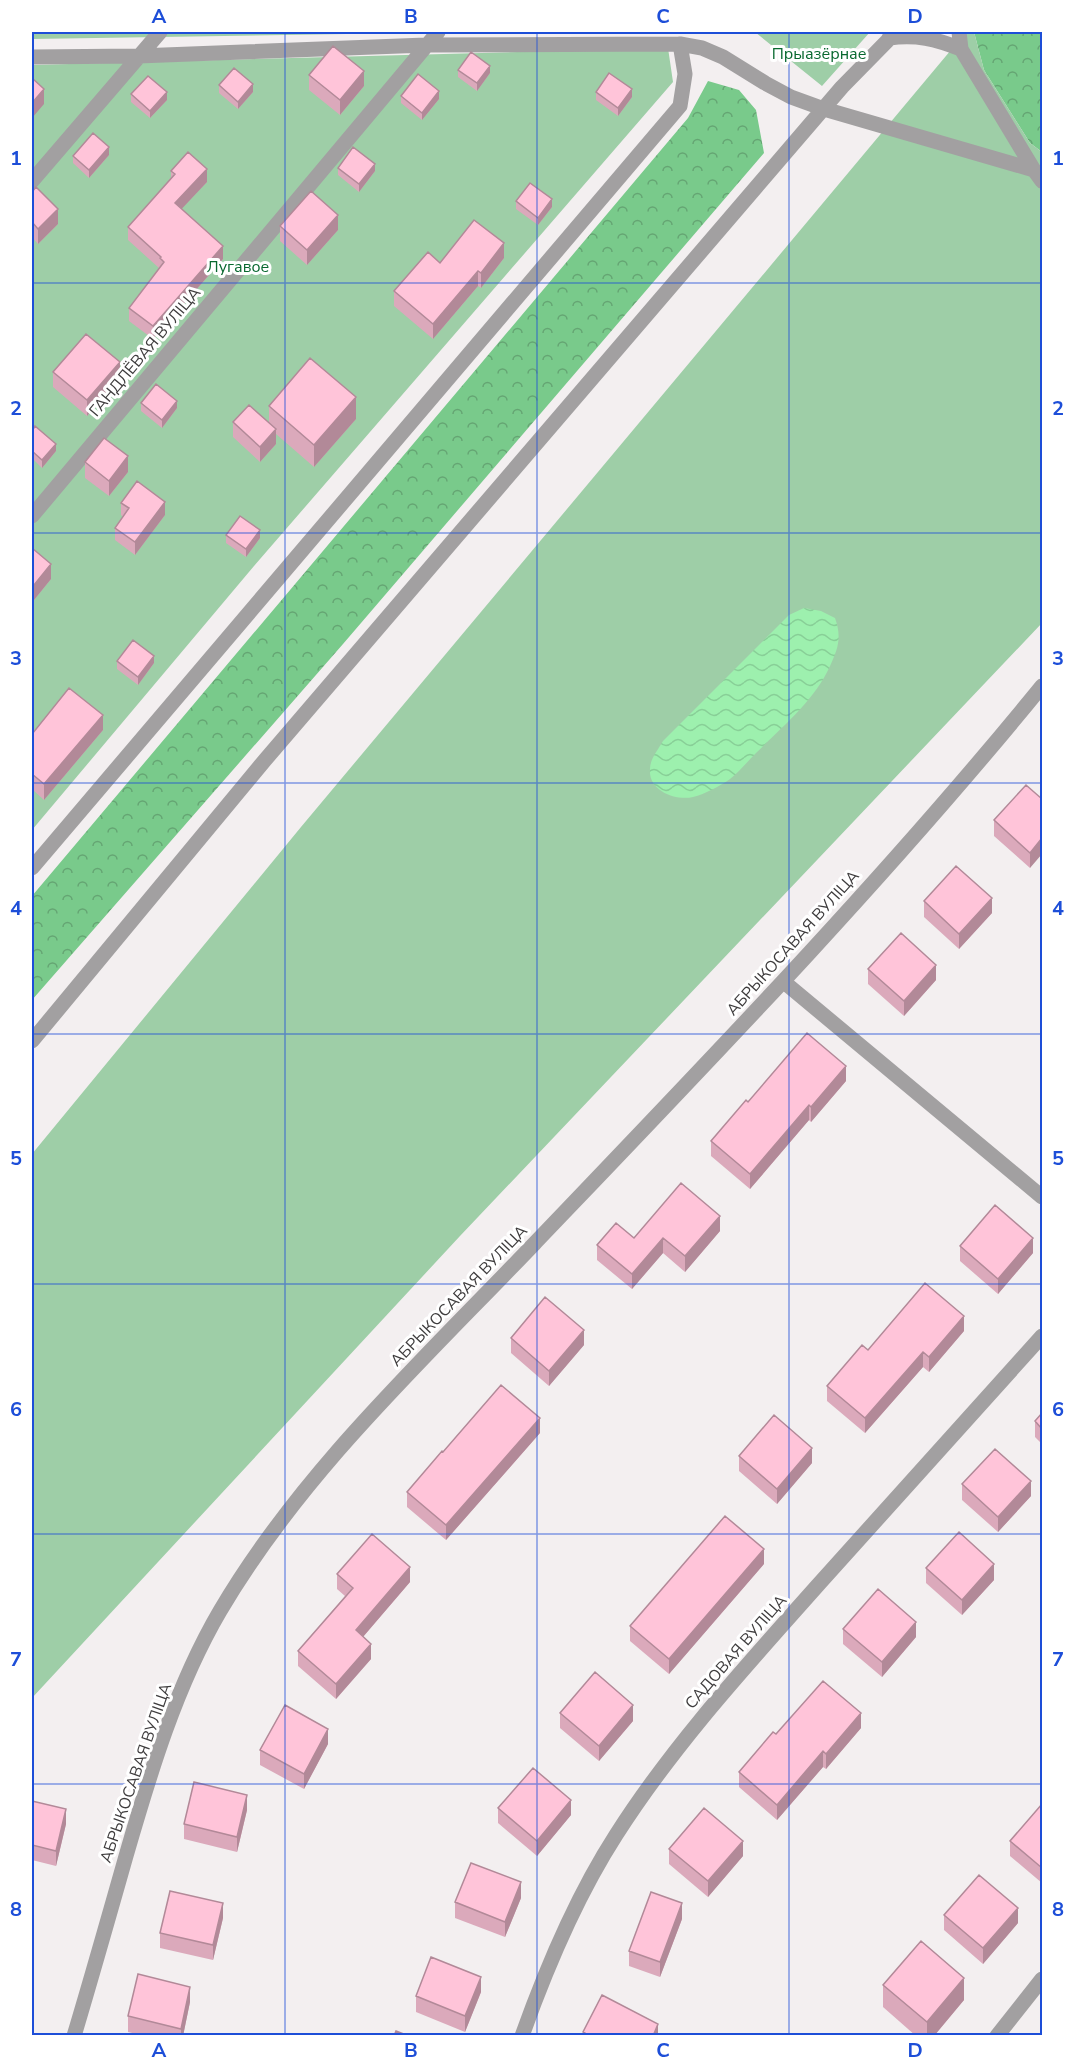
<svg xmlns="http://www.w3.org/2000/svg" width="1074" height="2067" viewBox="0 0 1074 2067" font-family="'Nunito Sans',sans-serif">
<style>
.forest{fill:url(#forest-crowns)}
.garden{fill:#9ecea7}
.water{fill:url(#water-waves)}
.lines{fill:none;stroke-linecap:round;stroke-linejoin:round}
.lane{stroke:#a2a0a1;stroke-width:15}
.street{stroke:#a2a0a1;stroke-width:15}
.wall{fill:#dba9bb}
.shaded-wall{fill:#b28998}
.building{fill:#ffc4d9;stroke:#b28998;stroke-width:1.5}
.grid{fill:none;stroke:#1d4ed8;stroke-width:1.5;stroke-opacity:0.55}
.labels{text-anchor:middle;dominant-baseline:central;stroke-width:6;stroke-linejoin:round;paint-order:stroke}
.park-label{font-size:16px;fill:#08682f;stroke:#fff}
.street-label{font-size:16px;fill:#3e3c3d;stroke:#fff}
.neatline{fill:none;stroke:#1d4ed8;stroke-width:2}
.grid-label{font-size:20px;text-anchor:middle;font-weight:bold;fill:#1d4ed8}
</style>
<defs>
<pattern id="forest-crowns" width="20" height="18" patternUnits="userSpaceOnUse" patternTransform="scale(1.5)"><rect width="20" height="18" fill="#79ca8b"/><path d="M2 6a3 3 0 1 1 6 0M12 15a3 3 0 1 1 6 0" fill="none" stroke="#65a573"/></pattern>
<pattern id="water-waves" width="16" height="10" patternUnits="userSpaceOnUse" patternTransform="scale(1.5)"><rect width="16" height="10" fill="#9df0ae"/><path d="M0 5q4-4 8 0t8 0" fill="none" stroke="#88cf97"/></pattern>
</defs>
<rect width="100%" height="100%" fill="#f3eff0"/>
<path class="forest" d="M974,32H1042V152L1030,143L984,70Z
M708,81L739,90L756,110L764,153L343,644L32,1000V896L688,118Z"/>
<path class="garden" d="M32,32H470L32,39Z
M755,32H870L822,86Z
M966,32H974L984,70L1030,143L1042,152V623L460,1236L32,1698V1154L301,827Z
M668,48L673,82L254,566L32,830V65Z"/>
<path class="water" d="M804,608L821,611L835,618C842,637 838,649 830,666C815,700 782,727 756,753C748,761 740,771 730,779C720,786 705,794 693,797C676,801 648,791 650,769C650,759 658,750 663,741L789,615Z"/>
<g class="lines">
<path class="lane" d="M959,32L961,49L1034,170
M889,38C916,34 936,39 961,49
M32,57L138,56L426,45L680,44L702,48L723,57L765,83L791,97L824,109L1034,170L1042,181
M32,181L160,32
M32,516L438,32
M32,868L680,106L685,74L680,44
M32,1041L265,760L842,87L896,32"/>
<path class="street" d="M784,982L1042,1197
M74,2036C92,1976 109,1916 126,1856C150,1773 176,1686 220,1611C301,1473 424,1359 534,1244C708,1062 883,881 1042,686
M522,2036C547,1966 576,1897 616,1835C674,1744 747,1665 818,1585C893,1502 968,1419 1042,1336
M997,2036L1042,1979"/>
</g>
<path class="wall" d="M458,70L490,73L477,91L458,77Z
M309,75L364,86L340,115L309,90Z
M219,85L253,92L238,109L219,93Z
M596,92L632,97L618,116L596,100Z
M131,94L167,100L150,118L131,102Z
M401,96L439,99L422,120L401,103Z
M109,155L89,178L73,163V156Z
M338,168L375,171L359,192L338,175Z
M171,171L207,182L181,209L223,259L153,339L129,321V308L159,268L128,240V227L171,179Z
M32,192L58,224L38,244L32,237Z
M516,201L552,207L538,225L516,209Z
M280,226L338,230L307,265L280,241Z
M504,258L481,288L478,286L433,339L394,306V291L440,263Z
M53,372L120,378L87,416L53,387Z
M141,403L177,408L162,428L141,411Z
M269,406L356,419L314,467L276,434V444L260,462L233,437V422L269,423Z
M32,431L56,451L42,468L32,458Z
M85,462L128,472L109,496L85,478Z
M121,503L165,515L135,555L115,540V528L123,517L121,515Z
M226,535L260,538L246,557L226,543Z
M32,548L51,579L34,600L32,598Z
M117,661L154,663L138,685L117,669Z
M103,730L44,800L32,789V732L33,733Z
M1042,799L1030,868L994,836V820Z
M924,901L992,913L959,949L924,917Z
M868,969L936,980L904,1016L868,984Z
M846,1081L811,1122L809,1120L750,1189L711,1156V1141L748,1102Z
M720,1231L685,1272L663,1253L632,1289L597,1260V1245L634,1238Z
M960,1246L1033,1253L998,1294L960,1261Z
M964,1331L929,1372L923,1367L865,1433L827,1401V1386L868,1350Z
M511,1338L584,1345L549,1386L511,1353Z
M1042,1413V1444L1035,1437V1421Z
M540,1433L446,1540L407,1507V1492L443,1452Z
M739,1456L812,1463L777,1504L739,1471Z
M962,1484L1031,1496L998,1532L962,1500Z
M764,1564L669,1674L630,1641V1626Z
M926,1568L994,1580L962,1615L926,1583Z
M337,1574L410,1582L363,1637L371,1659L336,1699L298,1666V1651L345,1596L337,1589Z
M843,1629L916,1637L882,1677L843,1644Z
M560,1713L633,1721L599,1761L560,1728Z
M861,1728L826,1769L823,1767L777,1820L739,1787V1772L776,1734Z
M328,1744L304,1789L260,1765V1750Z
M32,1801L66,1824L56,1866L32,1860Z
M1042,1804V1883L1010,1856V1841Z
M498,1808L571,1815L537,1856L498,1823Z
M247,1810L237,1852L184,1839V1824Z
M669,1849L743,1856L708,1897L669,1864Z
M521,1898L505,1937L455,1918V1902Z
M944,1915L1018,1923L983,1964L944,1930Z
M223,1918L213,1960L160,1948V1933Z
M682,1919L660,1977L629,1966V1951Z
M883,1985L964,2000L934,2036H916L883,2007Z
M481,1992L465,2032L416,2012V1996Z
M190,2002L183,2036H145L128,2032V2016Z"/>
<path class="shaded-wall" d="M490,66V73L477,91V83Z
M364,71V86L340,115V100Z
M253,84V92L238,109V102Z
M44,89V104L32,118V103Z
M632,89V97L618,116V108Z
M439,91V99L422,120V113Z
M167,92V100L150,118V111Z
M109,147V155L89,178V170Z
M375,164V171L359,192V184Z
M207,169V182L175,216V203Z
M552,199V207L538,225V218Z
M58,209V224L38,244V229Z
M338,215V230L307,265V250Z
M504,243V258L481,288V273Z
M223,246V259L153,339V326Z
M478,271V286L433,339V324Z
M120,362V378L87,416V400Z
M356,397V419L314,467V445Z
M177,401V408L162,428V420Z
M276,429V444L260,462V447Z
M56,444V451L42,468V460Z
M128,456V472L109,496V481Z
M165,502V515L135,555V542Z
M260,530V538L246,557V549Z
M51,564V579L34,600V585Z
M154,656V663L138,685V677Z
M103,715V730L44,800V784Z
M1042,838V854L1030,868V853Z
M992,898V913L959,949V934Z
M936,965V980L904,1016V1001Z
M846,1066V1081L811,1122V1107Z
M809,1105V1120L750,1189V1174Z
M720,1216V1231L685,1272V1256Z
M663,1238V1253L632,1289V1274Z
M1033,1238V1253L998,1294V1279Z
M964,1316V1331L929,1372V1357Z
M584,1330V1345L549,1386V1371Z
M923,1352V1367L865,1433V1418Z
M540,1418V1433L446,1540V1525Z
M812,1448V1463L777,1504V1489Z
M1031,1481V1496L998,1532V1517Z
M764,1549V1564L669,1674V1659Z
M994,1564V1580L962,1615V1600Z
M410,1567V1582L356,1645V1630Z
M916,1622V1637L882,1677V1662Z
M371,1644V1659L336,1699V1684Z
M633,1705V1721L599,1761V1746Z
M861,1713V1728L826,1769V1754Z
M328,1729V1744L304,1789V1774Z
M823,1751V1767L777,1820V1805Z
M247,1795V1810L237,1852V1837Z
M571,1800V1815L537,1856V1841Z
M66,1809V1824L56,1866V1851Z
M743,1841V1856L708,1897V1881Z
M521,1882V1898L505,1937V1922Z
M223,1903V1918L213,1960V1945Z
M682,1903V1919L660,1977V1962Z
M1018,1908V1923L983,1964V1948Z
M481,1977V1992L465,2032V2016Z
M964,1978V2000L934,2036H927V2022Z
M190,1987V2002L183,2036H181V2029Z
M658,2024V2036H653Z"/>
<path class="building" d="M333,46L364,71L340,100L309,75Z
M471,52L490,66L477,83L458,70Z
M234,68L253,84L238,102L219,85Z
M609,73L632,89L618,108L596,92Z
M418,74L439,91L422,113L401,96Z
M148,76L167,92L150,111L131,94Z
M32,78L44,89L32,103Z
M93,133L109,147L89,170L73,156Z
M353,147L375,164L359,184L338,168Z
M188,152L207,169L175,203L223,246L153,326L129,308L164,262L160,258L161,257L128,227L175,174L171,171Z
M530,183L552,199L538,218L516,201Z
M36,187L58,209L38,229L32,222V192Z
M311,191L338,215L307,250L280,226Z
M474,220L504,243L481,273L478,271L433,324L394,291L428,252L440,263Z
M86,334L120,362L87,400L53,372Z
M310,358L356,397L314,445L269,406Z
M156,384L177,401L162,420L141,403Z
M249,405L276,429L260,447L233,422Z
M35,426L56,444L42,460L32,451V431Z
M104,438L128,456L109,481L85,462Z
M137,481L165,502L135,542L115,528L129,508L121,503Z
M240,516L260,530L246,549L226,535Z
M32,548L51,564L34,585L32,583Z
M133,640L154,656L138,677L117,661Z
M69,688L103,715L44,784L32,774V732L33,733Z
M1026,785L1042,799V838L1030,853L994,820Z
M956,866L992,898L959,934L924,901Z
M901,933L936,965L904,1001L868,969Z
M807,1033L846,1066L811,1107L809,1105L750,1174L711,1141L746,1100L748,1102Z
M681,1183L720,1216L685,1256L663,1238L632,1274L597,1245L616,1223L634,1238Z
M995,1205L1033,1238L998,1279L960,1246Z
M925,1283L964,1316L929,1357L923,1352L865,1418L827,1386L862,1345L868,1350Z
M545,1297L584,1330L549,1371L511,1338Z
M501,1385L540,1418L446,1525L407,1492L442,1451L443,1452Z
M1042,1413V1429L1035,1421Z
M774,1415L812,1448L777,1489L739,1456Z
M995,1449L1031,1481L998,1517L962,1484Z
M725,1516L764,1549L669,1659L630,1626Z
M959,1532L994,1564L962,1600L926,1568Z
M372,1534L410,1567L356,1630L371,1644L336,1684L298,1651L353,1588L337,1574Z
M878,1589L916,1622L882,1662L843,1629Z
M595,1672L633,1705L599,1746L560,1713Z
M823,1681L861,1713L826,1754L823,1751L777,1805L739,1772L773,1732L776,1734Z
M285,1705L328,1729L304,1774L260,1750Z
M533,1768L571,1800L537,1841L498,1808Z
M194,1782L247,1795L237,1837L184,1824Z
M32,1801L66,1809L56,1851L32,1845Z
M1042,1804V1868L1010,1841Z
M704,1808L743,1841L708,1881L669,1849Z
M471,1863L521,1882L505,1922L455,1902Z
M979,1875L1018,1908L983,1948L944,1915Z
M170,1891L223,1903L213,1945L160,1933Z
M651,1892L682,1903L660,1962L629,1951Z
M921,1941L964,1978L927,2022L883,1985Z
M431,1957L481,1977L465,2016L416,1996Z
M138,1974L190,1987L181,2029L128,2016Z
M602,1995L658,2024L653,2036H590L583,2032Z
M396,2031L409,2036H394Z"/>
<path class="grid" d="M285,32V2036M537,32V2036M789,32V2036M32,283H1042M32,533H1042M32,783H1042M32,1034H1042M32,1284H1042M32,1534H1042M32,1784H1042"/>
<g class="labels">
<g class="park-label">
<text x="819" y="54">Прыазёрнае</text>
<text x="238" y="267">Лугавое</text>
</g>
<g class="street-label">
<text transform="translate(145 352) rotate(-50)">ГАНДЛЁВАЯ ВУЛІЦА</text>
<text transform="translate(793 943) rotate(-48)">АБРЫКОСАВАЯ ВУЛІЦА</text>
<text transform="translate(459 1296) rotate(-46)">АБРЫКОСАВАЯ ВУЛІЦА</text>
<text transform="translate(736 1652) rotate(-49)">САДОВАЯ ВУЛІЦА</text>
<text transform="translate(136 1773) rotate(-71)">АБРЫКОСАВАЯ ВУЛІЦА</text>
</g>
</g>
<rect width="1074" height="2067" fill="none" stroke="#ffffff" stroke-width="66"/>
<rect x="33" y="33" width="1008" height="2001" class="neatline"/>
<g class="grid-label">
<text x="159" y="23">A</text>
<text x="411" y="23">B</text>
<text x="663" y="23">C</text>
<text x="915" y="23">D</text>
<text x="16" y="165">1</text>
<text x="1058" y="165">1</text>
<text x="16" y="415">2</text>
<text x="1058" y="415">2</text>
<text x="16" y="665">3</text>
<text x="1058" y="665">3</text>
<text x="16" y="915">4</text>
<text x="1058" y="915">4</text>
<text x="16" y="1165">5</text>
<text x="1058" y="1165">5</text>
<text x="16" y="1416">6</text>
<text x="1058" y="1416">6</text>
<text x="16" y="1666">7</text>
<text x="1058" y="1666">7</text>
<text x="16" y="1916">8</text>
<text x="1058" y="1916">8</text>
<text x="159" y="2057">A</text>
<text x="411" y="2057">B</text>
<text x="663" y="2057">C</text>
<text x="915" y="2057">D</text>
</g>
</svg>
